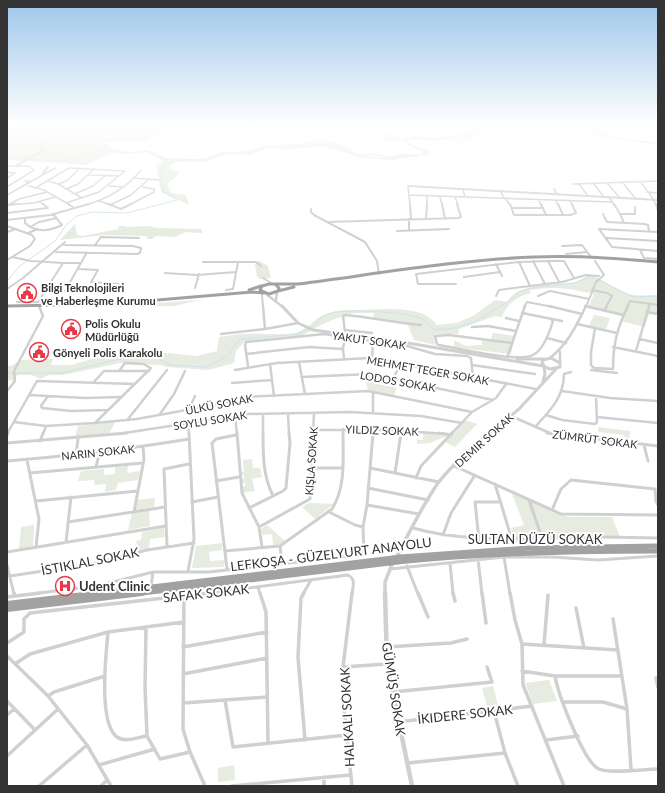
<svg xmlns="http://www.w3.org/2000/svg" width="665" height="793" viewBox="0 0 665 793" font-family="Lato,sans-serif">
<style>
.green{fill:#e6ecdf;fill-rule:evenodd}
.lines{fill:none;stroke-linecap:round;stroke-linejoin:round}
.stream{stroke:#cfe2ee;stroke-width:1}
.minor-far4{stroke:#d0d0d0;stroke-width:1.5}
.minor-far3{stroke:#d0d0d0;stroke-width:2}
.minor-far2{stroke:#d0d0d0;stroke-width:2.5}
.minor-far1{stroke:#d0d0d0;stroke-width:3}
.minor{stroke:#d0d0d0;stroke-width:3.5}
.tertiary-far4{stroke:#d0d0d0;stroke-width:2}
.tertiary-far3{stroke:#d0d0d0;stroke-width:2.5}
.tertiary-far2{stroke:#d0d0d0;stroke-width:3}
.tertiary-far1{stroke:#d0d0d0;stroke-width:3.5}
.tertiary{stroke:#d0d0d0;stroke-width:4.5}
.trunk-far2{stroke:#a2a2a2;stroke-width:3}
.trunk-far1{stroke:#a2a2a2;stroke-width:5}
.trunk{stroke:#a2a2a2;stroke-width:6}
.trunk-bridge{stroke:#a2a2a2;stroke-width:5}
.labels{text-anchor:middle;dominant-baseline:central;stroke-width:4;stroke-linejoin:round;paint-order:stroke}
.poi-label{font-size:11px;font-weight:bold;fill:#333;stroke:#fff;text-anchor:start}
.street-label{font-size:11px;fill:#333;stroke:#fff}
.near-street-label{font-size:13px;fill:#333;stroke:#fff}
.near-poi-label{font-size:13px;font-weight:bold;fill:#333;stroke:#fff;text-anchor:start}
</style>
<rect width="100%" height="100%" fill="#fff"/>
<path class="green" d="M7,124H159L156,130L169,129L170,130L169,133L150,138L146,141L104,142L114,149L122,150L121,151L131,152L147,150L167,158L199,159L208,158L222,152L247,151L266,145H287L293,143L298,144L307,141L324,139L346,147L358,155H364L374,153L389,157L399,153L421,155L423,152C420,150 403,141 400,141C395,141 390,142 384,141L383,139L386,138L384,130L400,139L414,136L436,138L473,131L471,128L491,124H509L488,133L424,156L392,159L373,155L358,157L331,147L314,146L295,149L270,148L248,155H223L209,161L202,162H176L172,164L169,169L179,172C176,179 170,179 167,185L171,193L186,195L189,205L161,192L156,165L163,161L146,152L123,154L112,153L87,165L7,160ZM468,138L429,155L430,152L428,150L412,145L408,141L418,139L438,141Z
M564,124C577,124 602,121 608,135L629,140L655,142L658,143V145L600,137L581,127Z
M75,224L77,235L83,236L118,229L119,226H126V227L149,226L157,228L202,229V233L186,232L175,237L156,236L152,239H147V236L105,235L60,240Z
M259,261L268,266L271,278L260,279L257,276L255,265Z
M587,276C602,276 610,287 623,292C635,297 646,295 658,295V315L649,314L645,327L621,321L623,316L588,308L594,294C569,288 554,286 529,290L531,293C518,296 506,304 502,317L495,316L459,329L458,334H434L435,345L414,340L408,325L373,319L374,313H354L345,315L325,323L297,338L244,342L236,351L234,363L208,370L167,367L160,365L120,363L63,375H49L40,379L32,375H17L14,381L7,380V366H11L21,360L53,359L51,365H71L95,358L146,351L197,356L217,351L219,337C228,336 237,334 246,334C262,333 279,336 295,333C308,330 314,318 326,314C338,309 349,310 362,310C382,309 426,305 436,325L457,323L473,316L495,300L507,302C521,281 554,286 576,282C581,281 583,278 587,276Z
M200,300L174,306L102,307Z
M594,315L610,318L606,329L589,326Z
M493,333L515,336L511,354L454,347V340L466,346L482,345V340L490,341Z
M364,375L381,377L377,384L397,388L394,395L368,390Z
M465,420L477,424L455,447L445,442Z
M115,422L109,434L75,438L78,426Z
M598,427L630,431L629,442L626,441L624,435L598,432Z
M423,433L444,435L447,436L430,443L417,444V440H423Z
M252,459L253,468H260L262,477L252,479L255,491L243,493L242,487L245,486V483H242V479H244V475H241V472L244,471L243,460Z
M128,466L127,473L140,471L138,480L118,483L116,490L105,492L106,484L95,485L94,480L78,481L81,471L104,469V475L115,474V467Z
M511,491L549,507L551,512L569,517H612L620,537L516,542L511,528L524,525Z
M155,498L154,507L136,510L137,500Z
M311,502L312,503L334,504L315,519L302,507Z
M149,510L150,526L128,530L132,513Z
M34,525L33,546L19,549L21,527Z
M267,525L285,541L280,545H273L272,534L262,535L261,529Z
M164,528L165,537L150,539L149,548L139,550L136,541L141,540L142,532Z
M222,543V550L209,552L210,561L225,560L224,567L192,568L196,546Z
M549,680L557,701L533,704L525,683Z
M493,686L499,709L488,710L482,688Z
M234,765L235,780L218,782V768Z"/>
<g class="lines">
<path class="stream" d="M573,124L595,130L605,136L658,144
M294,147L296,145L322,140L350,153
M357,155L373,154L387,158L410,155
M416,156L423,155L424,151L408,144L405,141L406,139C416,137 424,139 434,139C457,139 475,134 495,124
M7,159L27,158
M30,159L63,161L106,150L129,153L148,151L165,159L203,160L221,153H249L271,147L286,149L321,145L363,157L393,160L401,157L414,156
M7,281L20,266L55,241L67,224L77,216L92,212L127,213L177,200L164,192C160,184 160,175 162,167L168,163L185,160
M311,328C316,324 321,317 328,314C342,308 409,312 423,319C427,321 430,327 434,330L455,328L475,322L509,301L514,295L521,291L538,287L574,283L591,276L633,297L658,296
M7,373H62L128,357H156L169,365L206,367L228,356L238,341L242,339L297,334L308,329"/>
<path class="minor-far4" d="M7,132L36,128
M17,165L43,151L35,124
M7,166H28L34,170L7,187
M7,172L15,173L7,178
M89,175L119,176
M134,178L159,180
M48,181L58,184L82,198
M641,182C646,190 653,197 656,205
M27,183L25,181H30
M623,183L635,198
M59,184L68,180L80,168
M573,184L658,181
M579,184L588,196
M594,184L604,197
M608,184L619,197
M29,186L44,190L70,205
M109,186L124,187
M408,186L410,205
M37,187L69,168L125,171
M66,189L78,184L94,169
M554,189L557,194
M463,190L465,197
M501,192L504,198
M647,192L658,193
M75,194L93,186L105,176
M409,195L612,202
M440,197L442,205
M455,197L458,205
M609,197L614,205
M505,198L510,205
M538,199L541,205
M99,201L111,205
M556,201L558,205
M570,201L572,205
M40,202L44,205
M66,203L99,192L125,171
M7,205L34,203L55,197
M8,205L19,199L47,192
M86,205C109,198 126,188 141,170
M110,205L131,195L149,179
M129,205L154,192V189L143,187
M427,205V196"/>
<path class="minor-far3" d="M68,204L74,208
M108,204L121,209L131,204
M410,204L411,219
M442,204L445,219
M510,204L514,215H570L576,213L572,204
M541,204L546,215
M558,204L563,215
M614,204L620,214H635V207
M656,204L658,211
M7,205L16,204
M110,205L112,204
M512,208H543
M311,209V212L314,215L365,242L377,261L379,274
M7,213L48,208L43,204
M603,214L607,222L645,224L648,225L649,231
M620,214L624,223
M25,219V223C36,233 50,231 62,225L53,214
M409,219V230
M426,219L427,204
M7,220L50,215L89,204
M328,222L458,218L461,217L457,204
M7,226L32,235L35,239L30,246L7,260
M30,227L39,222L57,218
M397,231L449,229
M7,232L16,229
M658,232L599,229L612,247L658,251
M28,233L38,229
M607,238L658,241
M95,245L101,237L139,238
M562,246L582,245L591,257
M640,250L644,258L658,259
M56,252L137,254L140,253L141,248L133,246L64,245
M566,254L587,252
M12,257L31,261L63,263L38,302H17
M533,261L545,284L562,282L586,275L599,276
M548,261H564L574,278
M203,262H256L261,266
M63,263H81
M496,264L502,276
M79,269L98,270L91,282L119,284L114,292L65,291L86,254
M165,273L197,275L236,272
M464,277L500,272
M263,278L271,283
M456,284H418L416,274L519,262
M545,284L530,286L519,262L548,261L559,282
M195,288L199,274
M7,289L23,278L65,242
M226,290L233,289L238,262
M592,290L607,293L612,296L606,307
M262,295L263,307
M496,296L499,290L530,286
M538,296L550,291L589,299
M585,306L589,307
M524,307L527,302L553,307
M586,307L596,282L604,275L595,261
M627,307L630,301L658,305
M649,307L650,303"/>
<path class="minor-far2" d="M263,306L265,329
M549,306L582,314
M585,306L623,315
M604,311L607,306
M647,312L658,314
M522,313L562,321
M506,318L519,321
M577,324L617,333
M472,327L488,326L516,331
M595,328L591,352V365L594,368L613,369C613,345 617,328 628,306
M345,330L372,333
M345,332L343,316L345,315C371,317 395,323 421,325
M221,334L265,329L298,323
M547,338L566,343
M639,339L658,343
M512,343L449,335L435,336L437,344L439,345C457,348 519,363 533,355C543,350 550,331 553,321L551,319
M613,347L658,356
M636,351L649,306
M560,352V363
M246,354L309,347L343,349
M508,355L525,306
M372,358L373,340
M550,358C568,344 576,326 586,306
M344,359L343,349L345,337
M299,362L305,394
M270,364L274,396
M472,365L535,374
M248,366L245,345L246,342L324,334L407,346L435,354L467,356L471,358L473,377
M235,370L277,363L370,358L536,389
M591,370L617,373
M302,377L370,374L493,400
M393,379L401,363
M93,383L104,371H149
M232,383L272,380
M7,391L15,381L14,371L43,316L39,306
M562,391L610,398L658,401
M373,392V413
M29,395L85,398L120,397
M48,396L41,406L42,408L71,411L108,410
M189,409L195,396
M160,414L174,394L185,371
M263,414V434
M288,414L289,434
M546,415L562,420L595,424L597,422L596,396
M235,416L237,434
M511,416L552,434
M597,417L658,423
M128,419L167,370
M14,422L46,426L95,423L137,419L219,404L244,397L368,391L472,412
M95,423L151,368L143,364L125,363L119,371
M188,423L189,434
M535,427C550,411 564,397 564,374L571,372
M343,429V434
M314,430H391L446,434
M7,434L37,381L134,384
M43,434L46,426
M118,434L248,414L350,412L421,416L462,423
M313,434L314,413
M373,434V429
M401,434V431
M451,434L472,412L496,398L506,384"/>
<path class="minor-far1" d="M237,433L242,493L259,527L262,547
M263,433C263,455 263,476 273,496
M439,433L451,435
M547,433L658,446
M7,435L8,433
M40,441L43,433
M7,443L127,433
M644,445L648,461
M76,454L78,439
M27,460L39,519L36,547
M7,461C68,456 129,449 189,439
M454,466L561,514L658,515
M96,467L100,451
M312,468H343
M370,468L439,482
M30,473L143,463
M395,473L401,433
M416,478L421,466L452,433
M216,481L239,477
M495,484L512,540
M368,488L428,500
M529,500L542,538
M36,501L138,491
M192,502L218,497
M367,505L419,514
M249,508L283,491L286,488L290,443L289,433
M552,510L561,489L571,480L655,489L656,501L658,505
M134,512L144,459L143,447
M329,512L355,525L363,527
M68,522L165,507
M259,527L310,499L313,433
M413,528C462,542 510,538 561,537C593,536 626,538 658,538
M443,535L451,513L475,475
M568,537L571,546
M479,540L475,502H501
M66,542L71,497
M167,546L164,469L189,464
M280,546L282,563
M225,551L280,546L332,509C346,487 343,458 343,433
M7,552L166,526
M504,557L510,594
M478,559L482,594
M450,563L453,594
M7,565L14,594
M407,566L418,594
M227,569L212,443L216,439L236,435
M390,569L504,557H552L598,560L658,556
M188,571L194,539L189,433
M10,576L97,563L147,550L194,543
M151,586L153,572
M258,587L260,594
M32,594L101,585L153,572H209L359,555L364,552L363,527L367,505L373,433
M184,594V588
M201,594L348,575C356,579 353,586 352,594
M303,594L311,580"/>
<path class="minor" d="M14,593L15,596
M184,593L183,729L190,752L205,786
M260,593L266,612L268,742
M304,593L301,598L298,657L305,740
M418,593L428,617
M453,593L455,601
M482,593L486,623
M510,593L515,620L522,644L523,685L564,786
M7,597L40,593
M576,608L584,648
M613,619L627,709L631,769
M146,627L145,687L147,736L160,759L190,752
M108,632C106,654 98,723 117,737C125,743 138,737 147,736
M7,643L24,632V619L30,613L209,593
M522,644L618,650
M544,645L548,595
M183,647L267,632
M386,647L451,643L467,639
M7,656L48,696L87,745L111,786
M15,664L30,654L108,632L184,622
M343,667L387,664
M522,671L555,676
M183,674L267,658
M622,676H555C558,694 584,763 599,769C609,774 645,769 658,769
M656,678L658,687
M393,692L492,682L487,667
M48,696L54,692L105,676
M225,700L233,747L347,735
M7,701L35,730
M563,702H603L627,709
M183,703L267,697
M494,711L505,753L518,786
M7,715L14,709
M398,722L532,706
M546,740L578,736
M7,756L58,709
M408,763L505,753
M99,765L155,749
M324,777V786
M39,786L87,745
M101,786L107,780
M232,786L350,775
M352,786L343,697V667L352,593"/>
<path class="tertiary-far4" d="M43,173L48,167
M408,186L658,200
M7,195L55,168"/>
<path class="tertiary-far3" d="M266,294L283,307
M276,300L277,292"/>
<path class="tertiary-far2" d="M282,306L298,323L313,330L402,342L543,366
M458,350L474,353
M551,358L560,363V367L550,369L545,367L542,363L543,360Z
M517,359H545
M543,381L545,374L544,367
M488,434L519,409L556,369"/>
<path class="tertiary-far1" d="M396,558C409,533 422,506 438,483C450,467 474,446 489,433
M385,594V582L393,562"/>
<path class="tertiary" d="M385,593L387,664L412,786"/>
<path class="trunk-far2" d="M269,284H275L279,288L278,291L269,294L260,290L262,286Z
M275,284H298C376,274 455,260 534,257C575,255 617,258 658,262
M249,290L261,286
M278,291L294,287
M7,306L110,304L252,292L264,293"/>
<path class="trunk-far1" d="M400,557L529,548L658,546
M397,562C484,553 571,551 658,551
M93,594L393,558
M134,594L390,563"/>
<path class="trunk" d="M7,604L101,593
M7,609L142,593"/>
<path class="trunk-bridge" d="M393,558L400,557
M390,563L397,562"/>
</g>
<linearGradient id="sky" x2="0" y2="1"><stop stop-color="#9ec6ea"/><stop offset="0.53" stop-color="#fff"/><stop offset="1" stop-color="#fff" stop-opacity="0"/></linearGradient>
<rect width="665" height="235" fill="url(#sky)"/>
<defs>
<g id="civic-ring" transform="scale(1)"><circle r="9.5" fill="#fff" stroke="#e63946" stroke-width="1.5"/><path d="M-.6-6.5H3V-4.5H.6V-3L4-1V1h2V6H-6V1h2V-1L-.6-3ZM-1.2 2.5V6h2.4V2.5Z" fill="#e63946"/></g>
<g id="hospital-ring" transform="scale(1)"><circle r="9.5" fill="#fff" stroke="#e63946" stroke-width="1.5"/><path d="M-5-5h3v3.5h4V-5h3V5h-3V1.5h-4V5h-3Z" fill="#e63946"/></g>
</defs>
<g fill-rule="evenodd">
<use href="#civic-ring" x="27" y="293"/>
<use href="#civic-ring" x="71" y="329"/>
<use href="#civic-ring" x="39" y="352"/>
<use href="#hospital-ring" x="65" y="586"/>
</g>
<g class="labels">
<g class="poi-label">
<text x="41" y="287">Bilgi Teknolojileri<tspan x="41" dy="13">ve Haberleşme Kurumu</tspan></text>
<text x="85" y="323">Polis Okulu<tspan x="85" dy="13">Müdürlüğü</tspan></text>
<text x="53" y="352">Gönyeli Polis Karakolu</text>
</g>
<g class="street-label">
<text transform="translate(369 340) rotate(8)">YAKUT SOKAK</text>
<text transform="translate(428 370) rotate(10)">MEHMET TEGER SOKAK</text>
<text transform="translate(398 381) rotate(10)">LODOS SOKAK</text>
<text transform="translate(219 404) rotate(-11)">ÜLKÜ SOKAK</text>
<text transform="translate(210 420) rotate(-9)">SOYLU SOKAK</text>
<text transform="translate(382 430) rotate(2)">YILDIZ SOKAK</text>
<text transform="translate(595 439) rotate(7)">ZÜMRÜT SOKAK</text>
<text transform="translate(484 440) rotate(-42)">DEMIR SOKAK</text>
<text transform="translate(98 452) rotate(-6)">NARIN SOKAK</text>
<text transform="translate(311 461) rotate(-86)">KIŞLA SOKAK</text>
</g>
<g class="near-street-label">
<text x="535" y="539">SULTAN DÜZÜ SOKAK</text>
<text transform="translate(331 554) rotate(-7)">LEFKOŞA - GÜZELYURT ANAYOLU</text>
<text transform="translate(90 561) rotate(-11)">İSTIKLAL SOKAK</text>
<text transform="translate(206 593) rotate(-6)">SAFAK SOKAK</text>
<text transform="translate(394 689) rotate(81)">GÜMÜŞ SOKAK</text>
<text transform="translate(465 714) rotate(-6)">İKIDERE SOKAK</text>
<text transform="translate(347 717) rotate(-93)">HALKALI SOKAK</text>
</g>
<g class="near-poi-label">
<text x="79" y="586">Udent Clinic</text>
</g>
</g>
<rect width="665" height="793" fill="none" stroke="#333333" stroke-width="16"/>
</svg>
